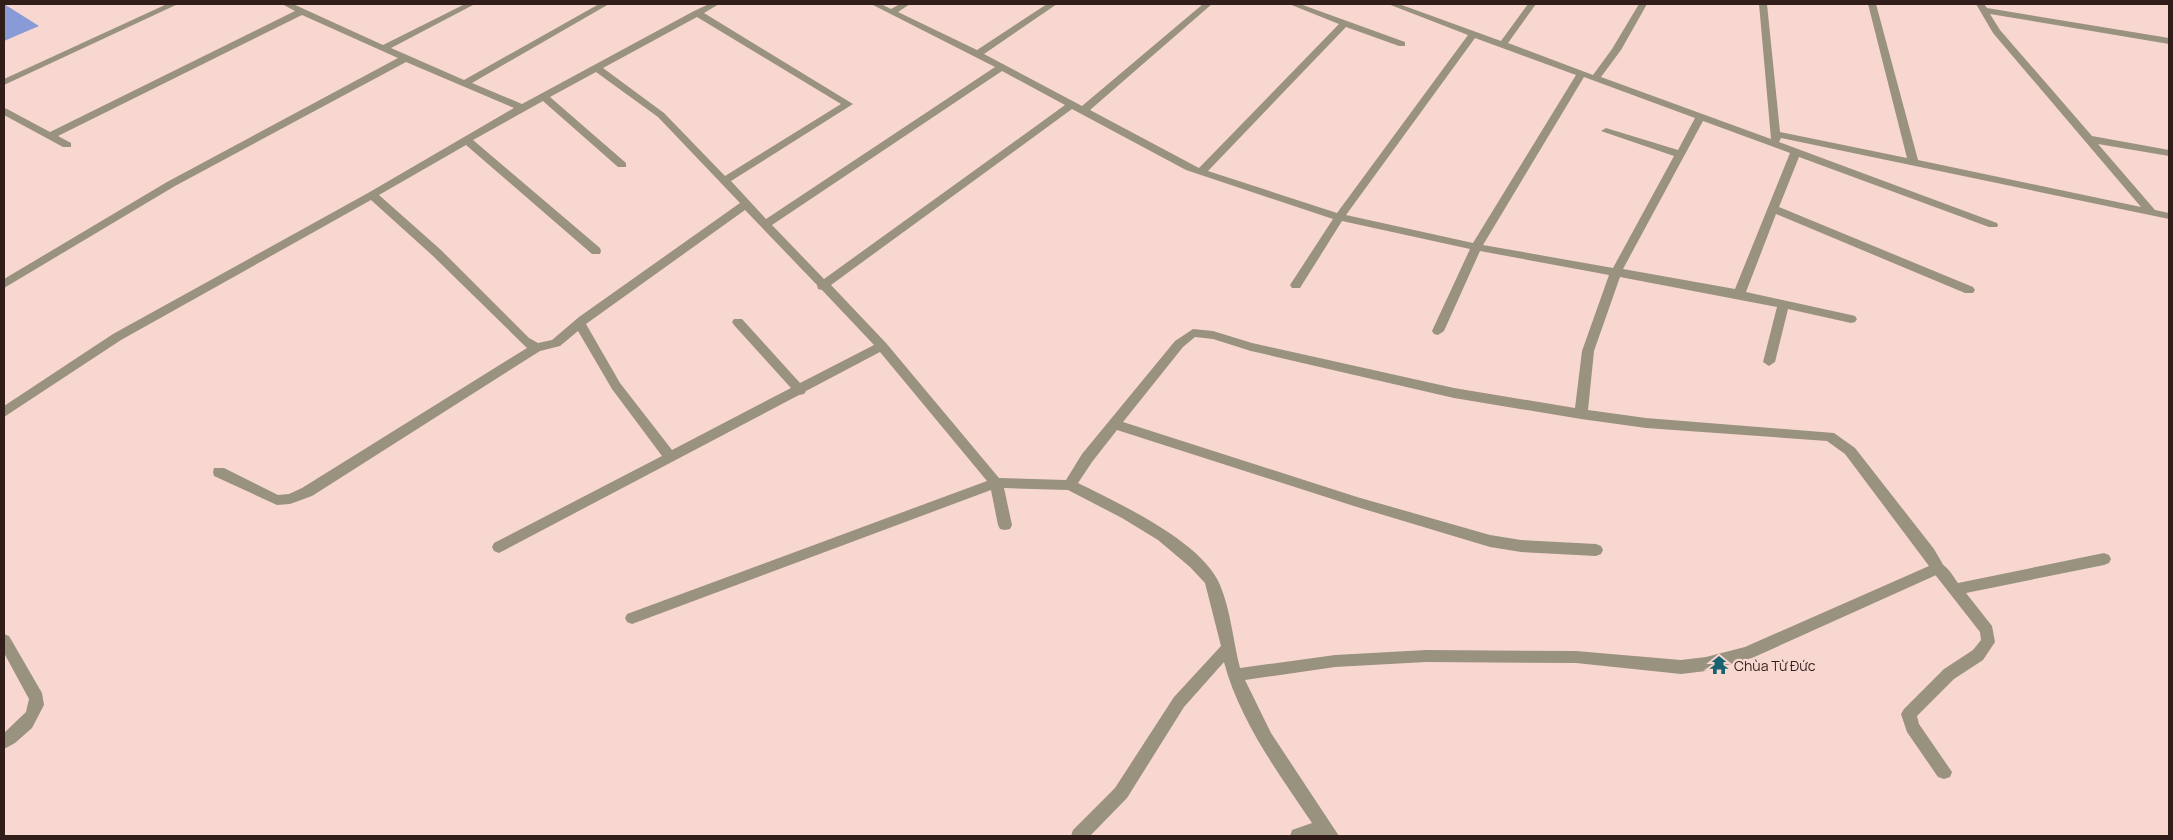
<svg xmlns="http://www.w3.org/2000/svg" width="2173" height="840" viewBox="0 0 2173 840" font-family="Manrope,sans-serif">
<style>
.forest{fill:#889bd7}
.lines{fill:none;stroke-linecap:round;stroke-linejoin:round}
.lane{fill:#99927f;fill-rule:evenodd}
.street{fill:#99927f;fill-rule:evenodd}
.labels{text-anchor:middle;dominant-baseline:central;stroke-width:4.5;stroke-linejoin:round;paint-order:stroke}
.poi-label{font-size:14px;fill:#311e1b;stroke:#f8d7d1;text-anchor:start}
</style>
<rect width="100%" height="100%" fill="#f8d7d1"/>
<path class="forest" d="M4,4L39,26L4,41Z"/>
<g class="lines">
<path class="lane" d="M2104,553L2109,555L2111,559L2109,563L2104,565L1966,593L1992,626L1995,642L1983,660L1954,679L1917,716L1919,724L1952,772L1950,777L1944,779L1938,777L1907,732L1901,714L1904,709L1944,669L1973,650L1981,640L1980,632L1933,572L1931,568L1933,564C1945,560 1952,575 1958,583Z"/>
<path class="street" d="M167,4H178L4,85V79Z
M282,4H293L383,45L465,4H475L391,48L464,80L599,4H609L472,83L522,104L694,11L709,4H719L704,13L853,104L731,181L766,219L995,67L871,4H881L891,9L900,4H910L898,12L977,50L1047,4H1057L984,54L1082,106L1203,4H1212L1090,110L1199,168L1339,24L1289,4H1300L1405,42V46H1399L1346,27L1208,171L1337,213L1468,35L1388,4H1399L1501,41L1528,4H1536L1508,43L1593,75L1612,49L1639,4H1647L1621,50L1601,77L1771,139L1759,4H1767L1780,132L1907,158L1868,4H1876L1918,160L2141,207L1993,33L1976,4H1984L1987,8L2169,38V44L1990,14L2000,30L2092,136L2169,150V156L2098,144L2155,210L2169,213V219L1781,138L1779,142L1997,223L1998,225L1997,227H1989L1799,157L1779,207L1973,287L1975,290L1973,293H1965L1776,214L1746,292L1851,315L1855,316L1857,319L1855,322L1851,323L1788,309L1775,362L1769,366L1763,362L1777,307L1620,277L1594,351L1588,410L1646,418L1834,433L1855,448L1934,549L1945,568L1943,572L1752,658L1706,671L1681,674L1576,663L1426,662L1335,667L1245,680L1271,733L1339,836H1290L1292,830L1312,823C1279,774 1239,720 1224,662L1184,707L1127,798L1090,836H1071L1073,830L1115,788L1174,697L1221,646L1205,583L1190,567L1158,540L1122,518L1068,490L1004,488L1012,525L1010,529L1005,530L1000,529L998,525L991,490L632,624L627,622L625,618L627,614L987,481L880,352L806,391L804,394L799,395L499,553L494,551L492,547L494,543L662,456L612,389L578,331L560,346L540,351L312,496L290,504L277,505L214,476L213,472L214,468H224L278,495L289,494L302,488L527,348L433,256L371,200L121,340L4,417V406L113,334L368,193L514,108L406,62L175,186L4,288V279L167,182L398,58L302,15L58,136L71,143V147H63L4,115V108L7,109L50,132L295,11ZM697,17L841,104L725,176L664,113L603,68ZM1475,38L1576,75L1473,243L1346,215ZM1002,71L1065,105L824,279L772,225ZM596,72L658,117L740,203L579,317L552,340L538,343L529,338L441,250L379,195L466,145L592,254H600L601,251L600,248L473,140L543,101L618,167H626V163L550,97ZM1584,77L1695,118L1678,150L1606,128L1601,131L1674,156L1613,268L1483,245ZM1072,109L1186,170L1333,219L1290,285L1292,288H1300L1342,221L1470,249L1432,331L1434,334L1438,335L1444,331L1480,251L1609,275L1582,351L1575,408L1454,388L1252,343L1213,331L1193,329L1175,341L1082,454L1066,480L999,478L886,343L831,285ZM1703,121L1790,153L1735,289L1623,269ZM745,210L817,285L818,289L822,290L874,345L800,383L742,319H734L732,322L734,325L791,388L672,450L620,383L586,324ZM1195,337L1213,339L1251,351L1454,398L1581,419L1646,428L1827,441L1845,454L1929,566L1745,647L1706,657L1681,660L1576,651L1426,650L1335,655L1240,668C1233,641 1231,611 1220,585C1203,542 1118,503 1078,483L1092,462L1117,430L1357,507L1490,547L1521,552L1596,556L1601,554L1603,550L1601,546L1596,544L1521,540L1490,535L1357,497L1123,422L1183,347Z
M4,634L9,636L42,693L44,705L32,728L15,743L4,749V733L26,712L29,699L4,653Z"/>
</g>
<defs>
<g id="temple-bare" transform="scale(1.5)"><path d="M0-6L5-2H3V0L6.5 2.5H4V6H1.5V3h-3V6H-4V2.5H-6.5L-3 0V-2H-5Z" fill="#18636f" stroke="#f8d7d1" stroke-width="2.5" paint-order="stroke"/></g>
</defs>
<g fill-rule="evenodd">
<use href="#temple-bare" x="1719" y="665"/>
</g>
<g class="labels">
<g class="poi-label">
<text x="1734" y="665">Chùa Từ Đức</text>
</g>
</g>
<rect width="2173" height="840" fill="none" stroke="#311e1b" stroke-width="10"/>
</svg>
